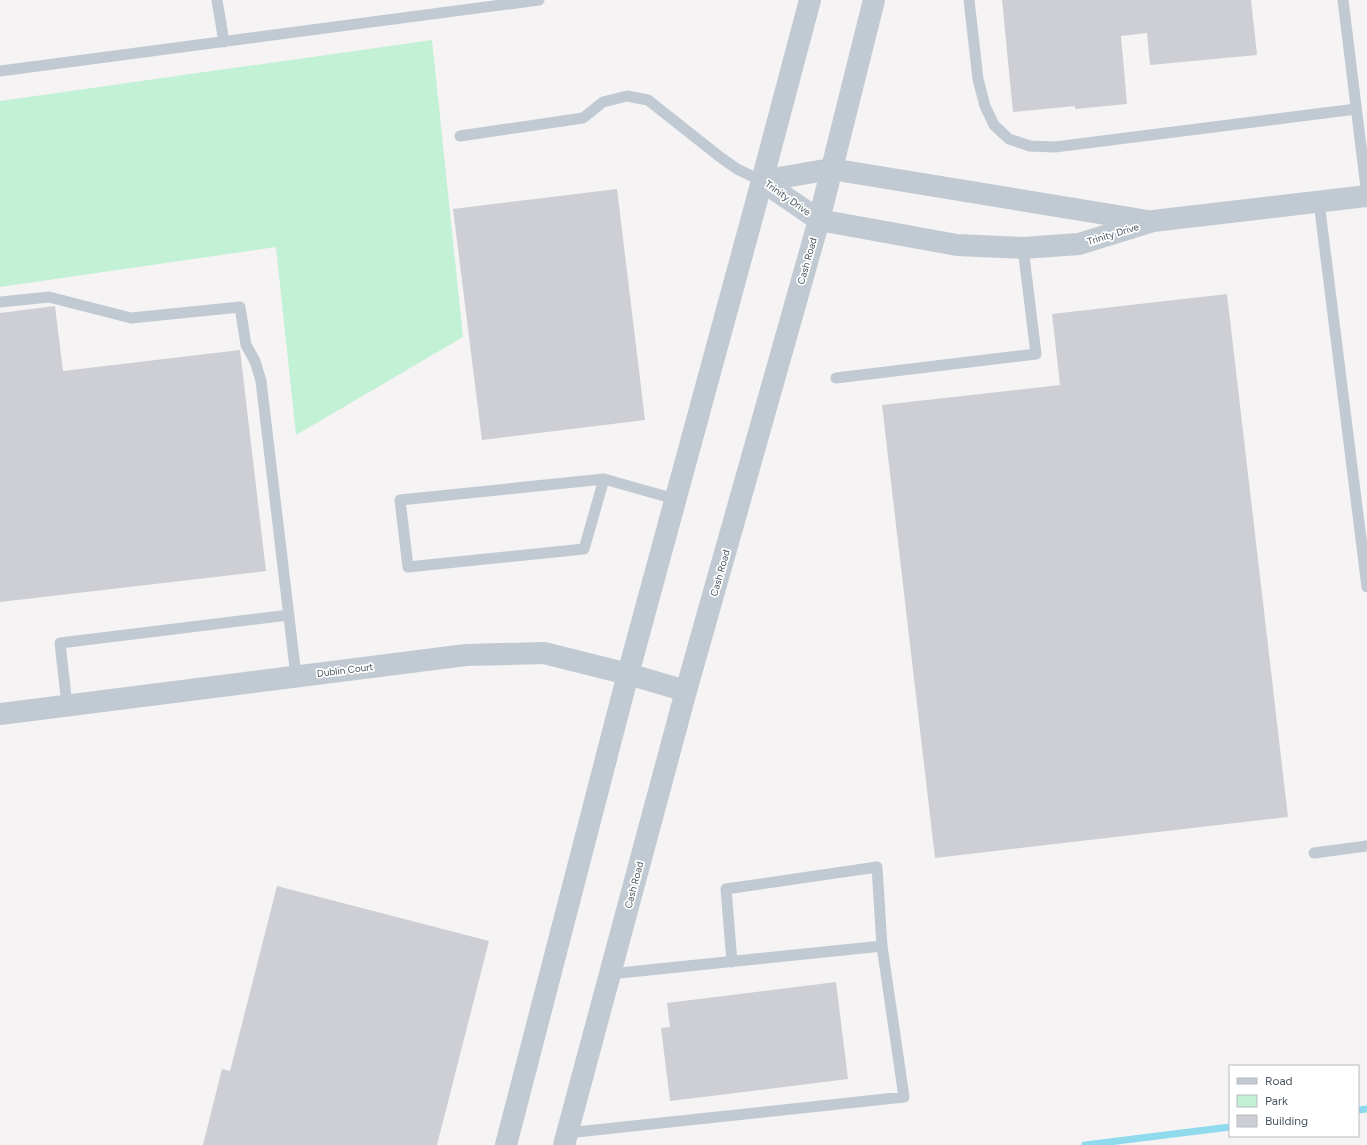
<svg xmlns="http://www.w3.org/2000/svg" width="1367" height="1145" viewBox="0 0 1367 1145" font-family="Figtree,sans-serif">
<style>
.green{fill:#c3f1d5}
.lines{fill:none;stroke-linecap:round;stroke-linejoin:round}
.stream{stroke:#90daee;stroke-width:7}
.building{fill:#cdcfd5}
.service{stroke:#c1cad2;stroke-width:11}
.minor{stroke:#c1cad2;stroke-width:22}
.labels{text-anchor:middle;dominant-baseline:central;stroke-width:3.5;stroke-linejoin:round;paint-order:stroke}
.street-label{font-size:10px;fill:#4a5661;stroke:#fff}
</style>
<rect width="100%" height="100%" fill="#f5f3f3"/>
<path class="green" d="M432,40L463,337L296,435L276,247L0,287V101Z"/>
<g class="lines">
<path class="stream" d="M1358,1110L1367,1109
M1085,1145L1230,1127"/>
</g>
<path class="building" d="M1002,0H1251L1257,55L1150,65L1147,33L1121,36L1127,104L1075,109V106L1013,112Z
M617,189L645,420L482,440L453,209Z
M1227,294L1288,817L935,858L882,405L1060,385L1052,314Z
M55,306L63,371L240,350L266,571L0,602V313Z
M277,886L489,941L437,1145H203L222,1069L230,1071Z
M836,982L848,1079L670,1101L661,1028L670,1027L667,1003Z"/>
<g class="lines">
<path class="service" d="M217,0L224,42
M969,0L978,79L985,106L994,125L1009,139L1030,146L1055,147L1356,109
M1343,0L1367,196
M0,71L539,0
M460,136L583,118L603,102L627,96L648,100L720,157L737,169L762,181
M1319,202L1367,587
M0,302L49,297L131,318L240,307L246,345L255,361L261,381L296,676
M836,378L1036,354L1023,248
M604,479L584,549L408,567L400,500L604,479L675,499
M67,705L60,643L289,615
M1314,853L1367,846
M610,974L882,946
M567,1133L904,1097L882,946L877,867L726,889L732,962"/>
<path class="minor" d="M762,181L819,220L957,245L1023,248L1079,244L1153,221L1367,196
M762,181L831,169L1148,221
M0,714L466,655L544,653L628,674L686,691
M506,1145L628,674L762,181L810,0
M564,1145L686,691L819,220L874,0"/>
</g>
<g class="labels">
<g class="street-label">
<text transform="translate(788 198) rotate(35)">Trinity Drive</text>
<text transform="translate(1113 234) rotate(-17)">Trinity Drive</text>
<text transform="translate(807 261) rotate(-74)">Cash Road</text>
<text transform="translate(720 573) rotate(-74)">Cash Road</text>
<text transform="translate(345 670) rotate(-7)">Dublin Court</text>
<text transform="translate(634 885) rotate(-75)">Cash Road</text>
</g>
</g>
<rect x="1229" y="1065" width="130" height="72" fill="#ffffff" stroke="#b7bbc0"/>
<rect x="1237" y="1078" width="20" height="6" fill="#c1cad2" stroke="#b7bbc0"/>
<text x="1265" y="1085" font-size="12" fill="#4a5661">Road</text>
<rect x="1237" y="1095" width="20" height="12" fill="#c3f1d5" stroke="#b7bbc0"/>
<text x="1265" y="1105" font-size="12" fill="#4a5661">Park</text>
<rect x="1237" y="1115" width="20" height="12" fill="#cdcfd5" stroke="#b7bbc0"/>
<text x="1265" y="1125" font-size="12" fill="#4a5661">Building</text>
</svg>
